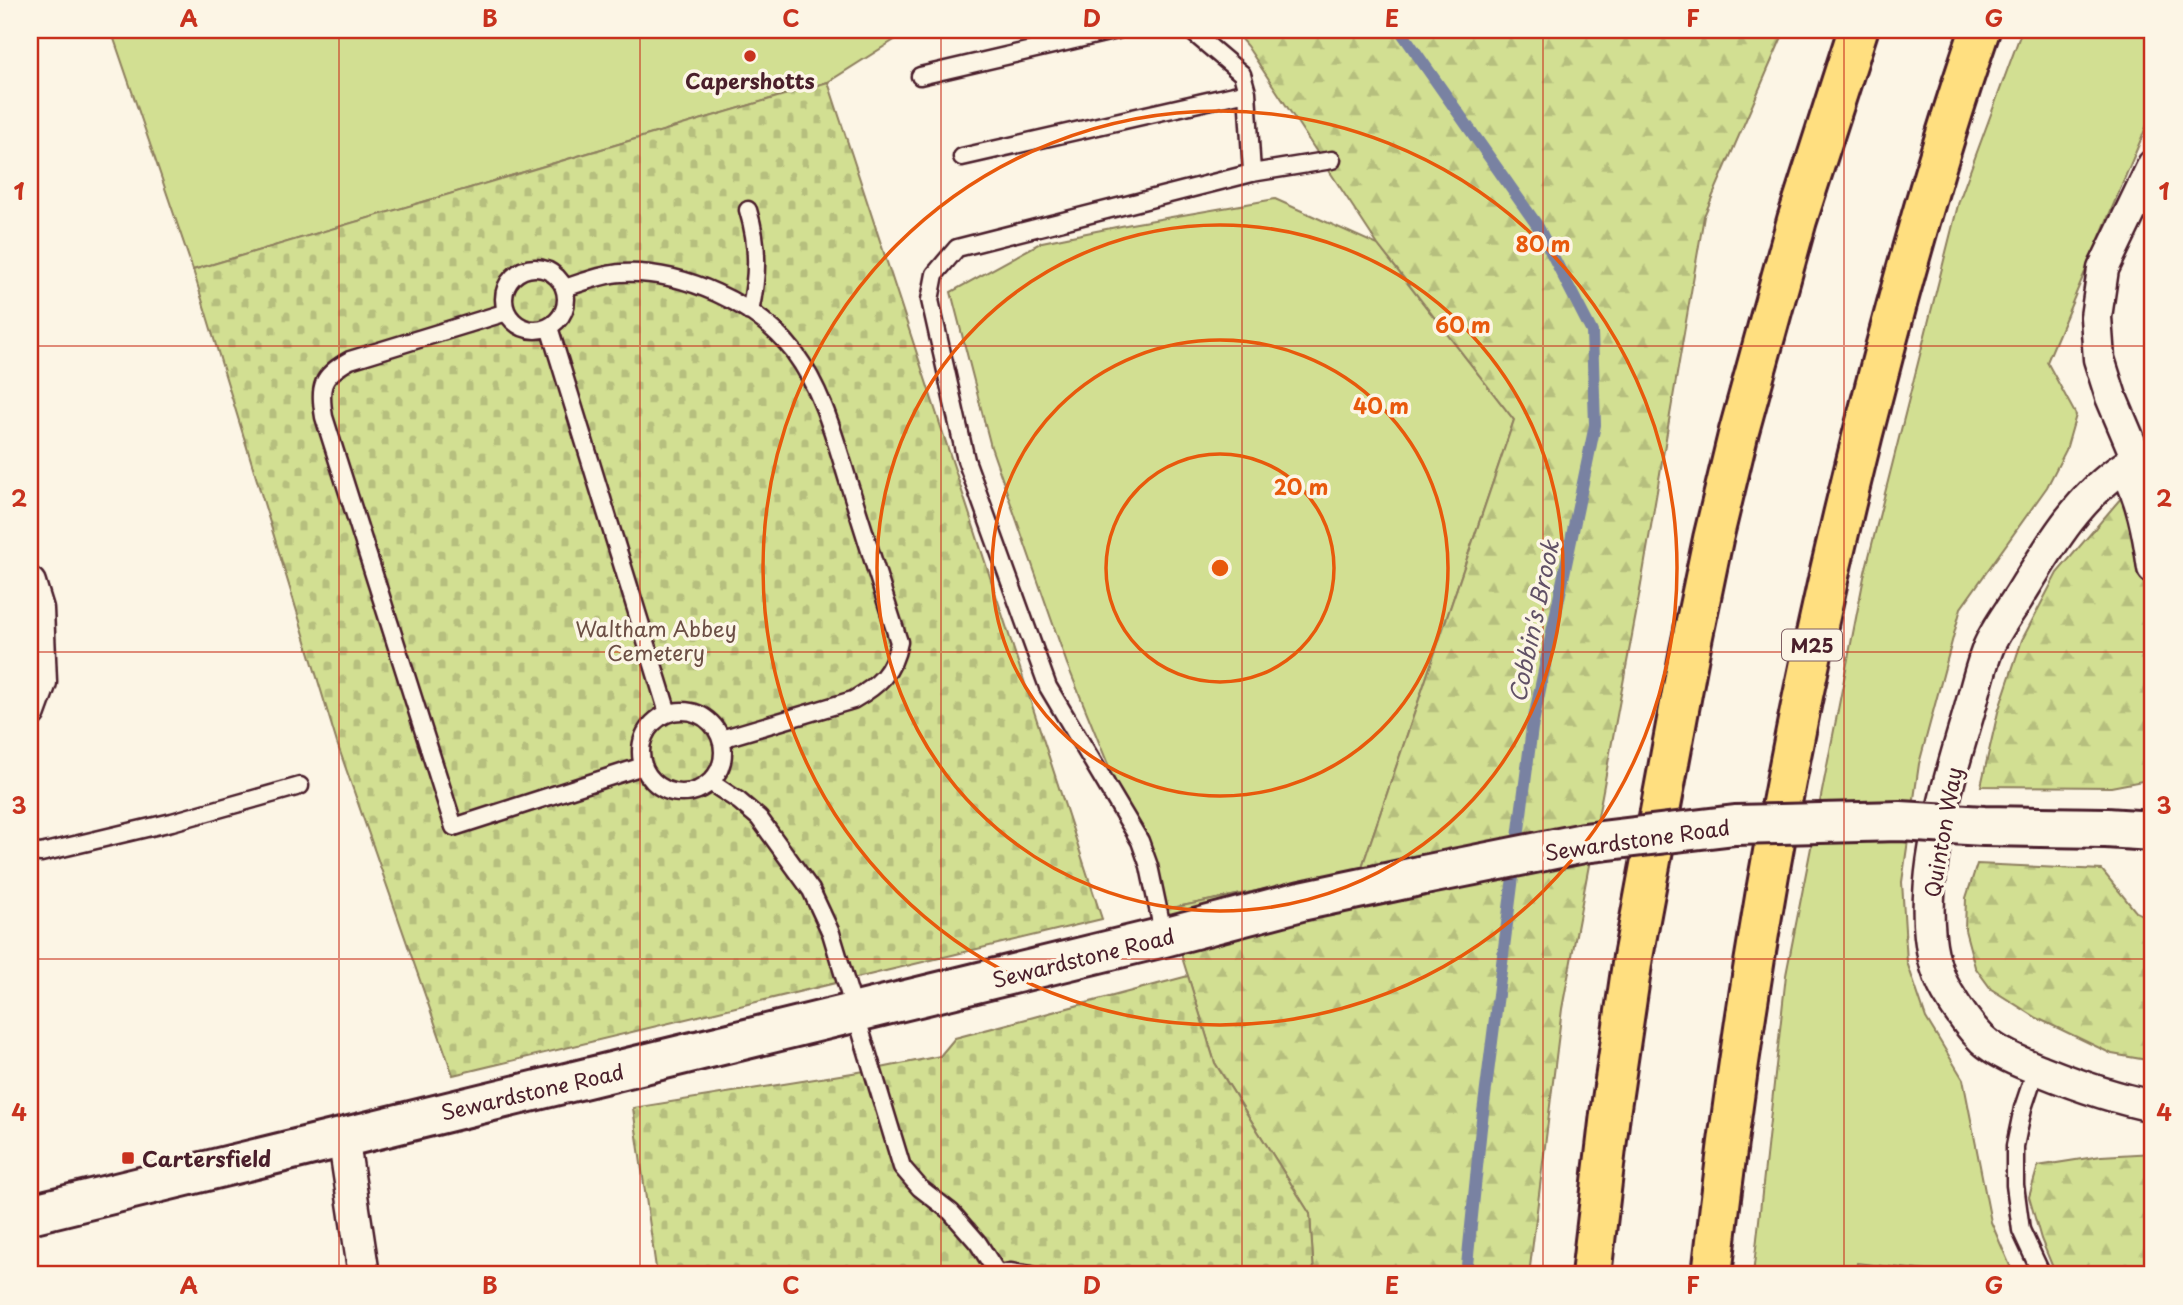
<svg xmlns="http://www.w3.org/2000/svg" width="2183" height="1305" viewBox="0 0 2183 1305" font-family="'Playpen Sans',sans-serif">
<style>
.green{fill:#d2df92;stroke:#8e7f5e;stroke-width:2}
.forest{fill:url(#forest-firs);stroke:#8e7f5e;stroke-width:2}
.cemetery{fill:url(#cemetery-stones);stroke:#8e7f5e;stroke-width:2}
.lines{fill:none;stroke-linecap:round;stroke-linejoin:round}
.stream{stroke:#7982a2;stroke-width:12}
.lane-casing{stroke:#4a1f2b;stroke-width:21}
.street-casing{stroke:#4a1f2b;stroke-width:35}
.secondary-casing{stroke:#4a1f2b;stroke-width:44}
.highway-casing{stroke:#4a1f2b;stroke-width:44}
.lane{stroke:#fcf5e5;stroke-width:16}
.street{stroke:#fcf5e5;stroke-width:30}
.secondary{stroke:#fcf5e5;stroke-width:38}
.highway{stroke:#ffdf80;stroke-width:38}
.secondary-bridge-casing{stroke:#4a1f2b;stroke-width:44;stroke-linecap:butt}
.secondary-bridge{stroke:#fcf5e5;stroke-width:38}
.grid{fill:none;stroke:#c8321e;stroke-width:2;stroke-opacity:0.55}
.ring{fill:none;stroke:#e8590c;stroke-width:3.5}
.poi-dot{fill:#c8321e;stroke:#fcf5e5;stroke-width:2.5}
.labels{text-anchor:middle;dominant-baseline:central;stroke-width:7;stroke-linejoin:round;paint-order:stroke}
.shield{fill:#fcf5e5;stroke:#7f5f63;stroke-width:2}
.shield-label{font-size:19px;font-weight:bold;fill:#4a1f2b}
.poi-label{font-size:21px;font-weight:bold;fill:#4a1f2b;stroke:#fcf5e5}
.park-label{font-size:21px;fill:#6c4f45;stroke:#fcf5e5}
.street-label{font-size:21px;fill:#4a1f2b;stroke:#fcf5e5}
.water-label{font-size:23px;font-style:italic;fill:#615166;stroke:#fcf5e5}
.centre{fill:#e8590c;stroke:#fcf5e5;stroke-width:3.5}
.ring-label{font-size:21px;text-anchor:middle;font-weight:bold;fill:#e8590c;stroke:#fcf5e5;stroke-width:7;stroke-linejoin:round;paint-order:stroke}
.neatline{fill:none;stroke:#c8321e;stroke-width:2.5}
.grid-label{font-size:23px;text-anchor:middle;font-weight:bold;fill:#c8321e}
</style>
<defs>
<pattern id="forest-firs" width="22" height="20" patternUnits="userSpaceOnUse" patternTransform="scale(1.75)"><rect width="22" height="20" fill="#d2df92"/><path d="M5 1l3.5 6h-7zM16 11l3.5 6h-7z" fill="#b6bf7e"/></pattern>
<pattern id="cemetery-stones" width="16" height="16" patternUnits="userSpaceOnUse" patternTransform="scale(1.75)"><rect width="16" height="16" fill="#d2df92"/><path d="M2 7V4a2 2 0 0 1 4 0v3zM10 15v-3a2 2 0 0 1 4 0v3z" fill="#b6bf7e"/></pattern>
</defs>
<rect width="100%" height="100%" fill="#fcf5e5"/>
<filter id="ink" filterUnits="userSpaceOnUse"><feTurbulence type="fractalNoise" baseFrequency=".0143" numOctaves="2"/><feDisplacementMap in="SourceGraphic" scale="14" xChannelSelector="R" yChannelSelector="G"/><feConvolveMatrix kernelMatrix="1 2 1 2 8 2 1 2 1" color-interpolation-filters="sRGB"/></filter>
<g filter="url(#ink)">
<path class="green" d="M111,30H910L828,82L193,270Z
M2022,30H2153V111L2047,362L2076,415L2066,450L2047,487L1961,608L1919,764L1902,882L1907,962L1926,1018L1963,1079L1991,1222L2014,1275H1962L1857,1263L1855,1275H1753L1786,975L1865,572L1959,201Z
M1275,199L1378,245L1514,420L1361,870L1167,909L1067,664L991,447L951,292L1042,242L1131,224Z"/>
<path class="forest" d="M1233,30H1785L1704,216L1636,614L1562,1009L1529,1275H1314L1310,1214L1215,1063L1167,909L1361,870L1514,420L1378,245L1247,46Z
M2121,498L2153,556V779L2111,787L1981,786L1998,712L2022,640L2057,573Z
M1977,864L2102,870L2136,912L2153,920V1061L2112,1054L2037,1018L1991,989L1975,967L1965,930L1966,898Z
M2153,1153V1269L2120,1275H2056L2041,1239L2029,1197L2038,1166L2101,1156Z"/>
<path class="cemetery" d="M828,82L1102,919L453,1075L337,743L193,270Z
M1188,976L1215,1063L1310,1214L1314,1275H657L633,1108L871,1070L940,1056L955,1038Z"/>
<g class="lines">
<path class="stream" d="M1400,30L1537,225L1592,332L1595,425L1532,728L1481,1128L1466,1275"/>
<g class="lane-casing">
<path id="lane" d="M1190,30L1242,74L1247,92L1252,173
M920,76L1117,30
M962,157L1247,92
M748,210C759,246 758,275 750,312
M504 299a31 31 0 1 1 62 0a31 31 0 1 1-62 0Z
M564,288C582,283 602,274 621,273C682,270 757,303 794,352C823,391 835,439 849,484C866,537 882,590 899,642C893,673 879,685 853,700L721,739
M507,312L350,360C321,376 319,386 324,417L454,827L643,766
M549,327L668,713
M641 752a41 41 0 1 1 82 0a41 41 0 1 1-82 0Z
M710,782L739,801L759,818L811,890L831,933L902,1167L920,1188L951,1212L978,1243L994,1268L991,1275
M30,852L41,853L172,822L300,786
M1164,937L1149,866L1140,841L1048,687L966,460L930,300L935,274L957,248L1252,173L1332,160
M2036,1069L2023,1108L2015,1146V1185L2021,1230L2042,1275
M994,1275L1010,1272L1031,1275"/>
</g>
<g class="street-casing">
<path id="street" d="M2153,455C2144,459 2132,462 2124,467C2077,498 2047,551 2018,598C2008,614 1995,631 1988,648C1979,671 1974,696 1967,719C1945,793 1905,921 1947,992C1957,1009 1968,1025 1982,1039C1998,1054 2022,1063 2042,1071C2079,1086 2114,1098 2153,1106
M2138,461L2111,397L2099,359L2096,317L2103,269L2153,165
M2125,467C2142,499 2148,532 2153,568
M30,583L38,609L41,682L30,712
M343,1136L364,1275"/>
</g>
<g class="secondary-casing">
<path id="secondary" d="M2106,828L2153,831
M30,1214L1164,937L1301,901L1424,875"/>
</g>
<g class="highway-casing">
<path id="highway" d="M1591,1275L1610,1114L1633,957L1690,650L1713,539L1739,431L1797,220L1858,30
M1712,1275C1746,965 1803,657 1883,356C1912,246 1943,137 1980,30"/>
</g>
<use href="#lane" class="lane"/>
<use href="#street" class="street"/>
<use href="#secondary" class="secondary"/>
<use href="#highway" class="highway"/>
<g class="secondary-bridge-casing">
<path id="secondary-bridge" d="M1424,875L1584,843L1735,825L1900,821L1984,826L2106,828"/>
</g>
<use href="#secondary-bridge" class="secondary-bridge"/>
</g>
</g>
<path class="grid" d="M339,30V1275M640,30V1275M941,30V1275M1242,30V1275M1543,30V1275M1844,30V1275M30,346H2153M30,652H2153M30,959H2153"/>
<g class="ring">
<circle cx="1220" cy="568" r="114"/>
<circle cx="1220" cy="568" r="228"/>
<circle cx="1220" cy="568" r="343"/>
<circle cx="1220" cy="568" r="457"/>
</g>
<g class="poi-dot">
<circle cx="750" cy="56" r="7"/>
<rect x="121" y="1151" width="14" height="14" rx="3.5"/>
</g>
<g class="labels">
<rect class="shield" x="1782" y="629.5" width="60" height="31" rx="5"/>
<g class="shield-label">
<text x="1812" y="645">M25</text>
</g>
<g class="poi-label">
<text x="750" y="80">Capershotts</text>
<text x="142" y="1158" text-anchor="start">Cartersfield</text>
</g>
<g class="park-label">
<text x="656" y="628">Waltham Abbey<tspan x="656" dy="24">Cemetery</tspan></text>
</g>
<g class="street-label">
<text transform="translate(1942 832) rotate(-80)">Quinton Way</text>
<text transform="translate(1637 839) rotate(-8)">Sewardstone Road</text>
<text transform="translate(1083 957) rotate(-14)">Sewardstone Road</text>
<text transform="translate(532 1091) rotate(-13)">Sewardstone Road</text>
</g>
<g class="water-label">
<text transform="translate(1533 621) rotate(-78)">Cobbin's Brook</text>
</g>
</g>
<circle cx="1220" cy="568" r="10" class="centre"/>
<g class="ring-label">
<text x="1543" y="252">80 m</text>
<text x="1463" y="333">60 m</text>
<text x="1381" y="414">40 m</text>
<text x="1301" y="495">20 m</text>
</g>
<rect width="2183" height="1305" fill="none" stroke="#fcf5e5" stroke-width="77"/>
<rect x="38" y="38" width="2106" height="1228" class="neatline"/>
<g class="grid-label">
<text x="189" y="27">A</text>
<text x="490" y="27">B</text>
<text x="791" y="27">C</text>
<text x="1092" y="27">D</text>
<text x="1392" y="27">E</text>
<text x="1693" y="27">F</text>
<text x="1994" y="27">G</text>
<text x="19" y="200">1</text>
<text x="2164" y="200">1</text>
<text x="19" y="507">2</text>
<text x="2164" y="507">2</text>
<text x="19" y="814">3</text>
<text x="2164" y="814">3</text>
<text x="19" y="1121">4</text>
<text x="2164" y="1121">4</text>
<text x="189" y="1294">A</text>
<text x="490" y="1294">B</text>
<text x="791" y="1294">C</text>
<text x="1092" y="1294">D</text>
<text x="1392" y="1294">E</text>
<text x="1693" y="1294">F</text>
<text x="1994" y="1294">G</text>
</g>
</svg>
